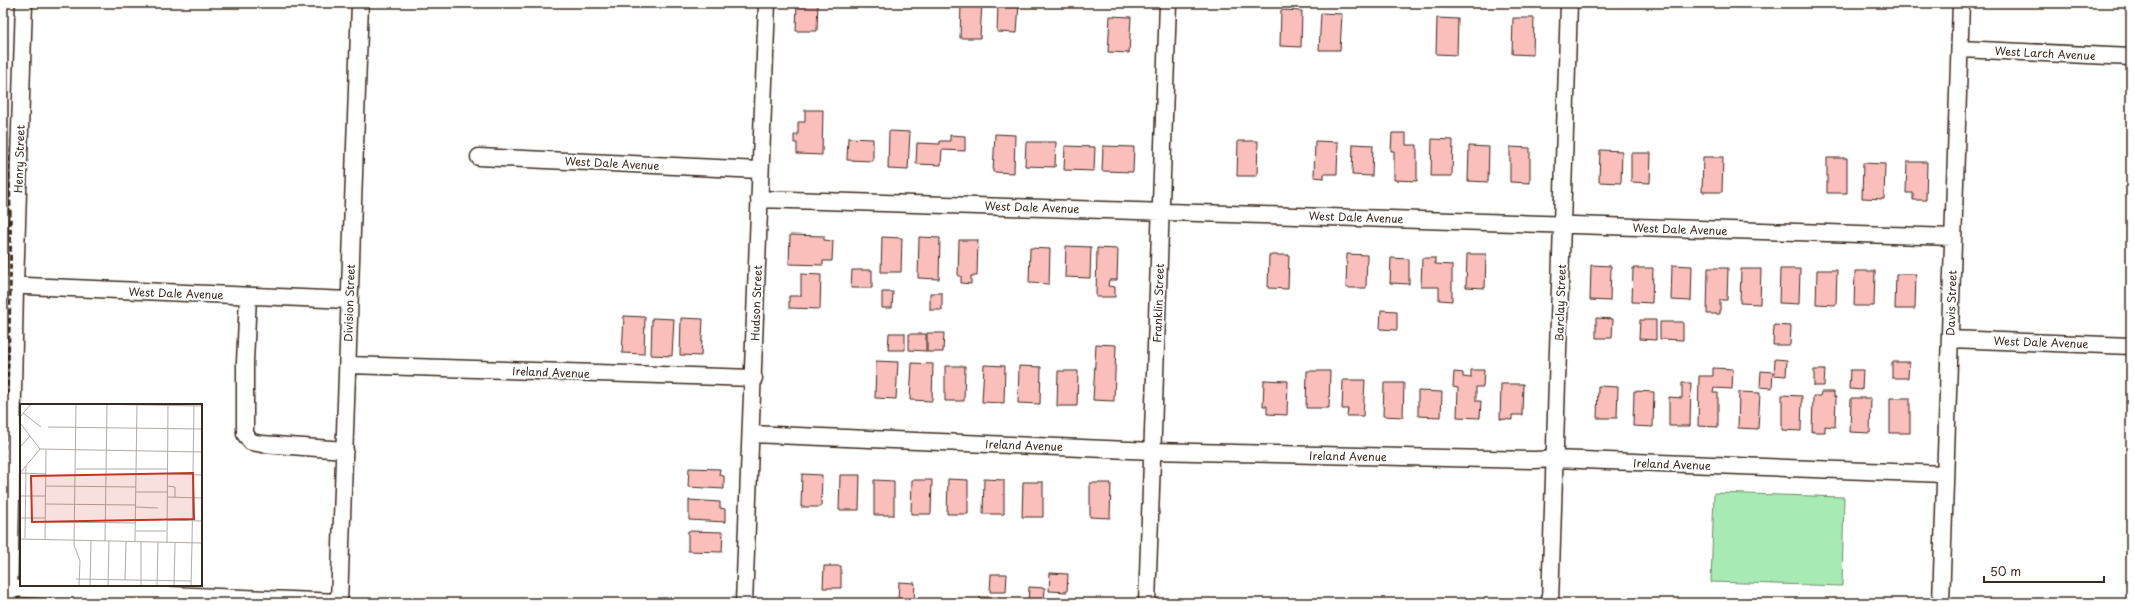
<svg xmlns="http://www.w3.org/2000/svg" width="2134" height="606" viewBox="0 0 2134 606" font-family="'Playpen Sans',sans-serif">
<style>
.green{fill:#a8eab4;stroke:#728a69}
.building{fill:#fabebb;stroke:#3b2a1e}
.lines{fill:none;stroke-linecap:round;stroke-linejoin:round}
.minor-casing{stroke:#3b2a1e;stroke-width:19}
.minor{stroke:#fff;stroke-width:16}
.rail{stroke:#3b2a1e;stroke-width:3;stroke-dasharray:6 3;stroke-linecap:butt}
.labels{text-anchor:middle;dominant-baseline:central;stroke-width:4;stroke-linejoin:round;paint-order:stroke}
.street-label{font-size:11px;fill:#3b2a1e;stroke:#fff}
.inset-road{fill:none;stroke:#b1aaa5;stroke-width:1}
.view{fill:#c8321e;fill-opacity:0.15;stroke:#c8321e;stroke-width:2}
.inset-edge{fill:none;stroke:#3b2a1e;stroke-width:2}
</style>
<rect width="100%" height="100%" fill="#fff"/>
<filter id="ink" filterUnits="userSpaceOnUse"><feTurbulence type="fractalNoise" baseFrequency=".025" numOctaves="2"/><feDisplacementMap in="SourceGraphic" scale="8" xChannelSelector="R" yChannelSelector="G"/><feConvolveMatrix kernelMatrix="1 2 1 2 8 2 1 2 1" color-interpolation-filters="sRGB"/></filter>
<g filter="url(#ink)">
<path class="green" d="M1714,493L1844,497L1842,586L1711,582Z"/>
<path class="building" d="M797,3H818L817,31H796Z
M961,3H982L980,38H960Z
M998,4H1019L1017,33L997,32Z
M1281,10L1302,11L1301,47L1280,46Z
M1321,13L1342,14L1340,50H1319Z
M1110,16L1131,17L1129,53L1108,52Z
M1437,18L1458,19L1457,55L1436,54Z
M1513,18H1534L1533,55L1512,54Z
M805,110H823L822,155L797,154V143H794V135H798V122H805Z
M889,131L910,132L908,170L888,169Z
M1392,133H1406V145H1417V181L1394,180V151H1391Z
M995,134L1015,135L1014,173L993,172Z
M950,135L965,136V151L942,150L941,165L916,164L917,143L940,144V141H950Z
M848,138L873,139V161L847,160Z
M1432,139L1453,140L1452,176H1431Z
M1238,141H1258L1257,176H1237Z
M1315,141L1338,142L1337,174H1324V178L1314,177Z
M1026,142H1056L1055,167L1025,166Z
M1353,144L1373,145L1372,176L1352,175Z
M1065,146L1095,147L1094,171L1064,170Z
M1103,146L1134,147L1133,172L1102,171Z
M1469,146L1489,147L1488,182L1468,181Z
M1510,147L1530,148V183L1510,182Z
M1600,150L1622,151L1621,183L1599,182Z
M1631,153H1651L1650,183L1631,182Z
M1703,157H1723L1722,192H1702Z
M1827,158H1847V193H1827Z
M1907,162H1927L1926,200H1913V193H1906Z
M1863,163L1885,164L1884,199L1862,198Z
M790,235L824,236V240L833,241L832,261H823V265L789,264Z
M882,237L902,238L901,272H881Z
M919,237L940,238L939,279L918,278Z
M959,240H978L977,276H971V284L961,283V276H958Z
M1066,246L1091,247L1090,278L1065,277Z
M1030,248L1050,249L1049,284L1029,283Z
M1097,248L1118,249L1117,280H1109L1108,286L1115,287V297H1096Z
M1347,254L1367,255L1366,288H1346Z
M1467,254H1486L1485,288L1466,287Z
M1269,255H1289L1288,289L1268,288Z
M1391,258L1409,259V284L1390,283Z
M1422,258H1435V264L1452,265V301L1439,300V287H1421Z
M1591,265L1611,266L1610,301L1590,300Z
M1672,265L1692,266L1691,301L1671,300Z
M1633,268H1653L1652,303L1632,302Z
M1708,268H1728L1727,300H1720V314H1707Z
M1741,269H1761L1760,304L1740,303Z
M1780,269H1800L1799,304L1779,303Z
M852,270H872V288H851Z
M1817,270H1837L1836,305L1816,304Z
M1855,271H1875L1874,306H1854Z
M801,274L821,275L820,309L789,308V296H801Z
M1896,274H1916L1915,309H1895Z
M882,292H893L892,308H882Z
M930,293H942V310H930Z
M1381,310L1397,311V330L1380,329Z
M624,316L645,317L644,354L622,353Z
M652,318L674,319L672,356L651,355Z
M681,318L703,319L701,356L680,355Z
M1596,318L1613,319L1612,338H1596Z
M1640,320H1656V340L1639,339Z
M1660,322H1683V340L1660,339Z
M1774,325L1791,326L1790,345H1773Z
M889,333H905V350H888Z
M927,333H944L943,352H927Z
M909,334H926V351L909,350Z
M1096,344L1116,345L1114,401L1093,400Z
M1775,359L1787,360L1786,376L1774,375Z
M876,361L898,362L896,399L875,398Z
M1892,362H1909L1908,378H1892Z
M912,363L933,364L932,401L910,400Z
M984,365L1005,366L1004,403L982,402Z
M945,366H965L964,401H945Z
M1019,366L1041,367L1040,404L1018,403Z
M1713,368L1733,369L1732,389L1714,388L1713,393H1718V427L1698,426L1699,376H1713Z
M1471,370H1484L1483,387H1476V401H1481L1480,418L1457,417L1458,388L1453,387L1454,372L1463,373V377L1471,378Z
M1814,370H1825L1824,386H1814Z
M1850,370H1863L1862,390L1849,389Z
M1058,371H1078L1077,406H1057Z
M1307,371H1330L1329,408H1306Z
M1761,371L1773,372L1772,388L1760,387Z
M1264,380L1288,381L1287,415L1267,414V406H1263Z
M1343,380H1365L1363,416H1347L1348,409H1342Z
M1384,383H1404L1403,417L1383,416Z
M1682,383H1691L1690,426H1669V397L1682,398Z
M1501,384H1523L1522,415H1512V420L1500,419Z
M1598,386L1618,387L1617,418H1597Z
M1418,391L1442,392L1441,417L1418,416Z
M1634,391L1654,392L1653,427L1633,426Z
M1739,392L1760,393L1758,429L1738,428Z
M1821,392H1834V397H1836L1835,427L1825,426V432H1812L1813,396H1820Z
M1782,395L1802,396L1801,431L1782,430Z
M1851,398H1871L1870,433L1850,432Z
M1890,398H1910V433H1890Z
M689,468L720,469L719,475L724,476V489L688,487Z
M802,474L822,475L821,507H801Z
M840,475H860L859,510H839Z
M948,479L968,480V514H947Z
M984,479L1004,480V514H983Z
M874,480L894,481V515H874Z
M912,480H932L931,514H911Z
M1023,482H1043V517H1022Z
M1090,483H1111L1110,518L1090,517Z
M689,500L720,502V508L725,509V522L689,520Z
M688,531L723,532L722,552L688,551Z
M824,566H841V588H823Z
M1050,573L1068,574L1067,592L1049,591Z
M991,574H1007L1006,592H990Z
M899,582L915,583L914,601L898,600Z
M1029,587L1045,588L1044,603H1028Z
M980,597H998V603H980Z
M871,600H891V603H871Z"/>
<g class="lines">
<g class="minor-casing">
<path id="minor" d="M1960,49L2131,57
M479,157L760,170
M759,199L1953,237
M3,285L349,300
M248,296L245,362V434L251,442L262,444L345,450
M1950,339L2131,346
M348,365L754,378
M751,434L1153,451L1534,460L1555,459L1945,474
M3,588L339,602
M9,603L15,286L24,3
M339,603L360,3
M744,603L767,3
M1147,603L1168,3
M1550,603L1569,3
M1941,603L1961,3"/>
</g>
<use href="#minor" class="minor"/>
<path class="rail" d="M3,93C17,223 8,356 3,486"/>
</g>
</g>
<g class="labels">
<g class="street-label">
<text transform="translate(2045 53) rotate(3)">West Larch Avenue</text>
<text transform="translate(19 159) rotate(-88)">Henry Street</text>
<text transform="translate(612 163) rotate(3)">West Dale Avenue</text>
<text transform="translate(1032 207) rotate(2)">West Dale Avenue</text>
<text transform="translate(1356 217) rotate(2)">West Dale Avenue</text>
<text transform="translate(1680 229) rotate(2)">West Dale Avenue</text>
<text transform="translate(176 293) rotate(2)">West Dale Avenue</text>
<text transform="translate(349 303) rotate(-88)">Division Street</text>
<text transform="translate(756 303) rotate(-88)">Hudson Street</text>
<text transform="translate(1158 303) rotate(-88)">Franklin Street</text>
<text transform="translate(1560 303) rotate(-88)">Barclay Street</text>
<text transform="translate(1951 303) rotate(-88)">Davis Street</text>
<text transform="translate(2041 342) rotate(2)">West Dale Avenue</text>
<text transform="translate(551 372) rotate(2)">Ireland Avenue</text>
<text transform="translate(1024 445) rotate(2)">Ireland Avenue</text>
<text transform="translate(1348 456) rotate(1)">Ireland Avenue</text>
<text transform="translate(1672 464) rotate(2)">Ireland Avenue</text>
</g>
</g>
<g transform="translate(20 404)">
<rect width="182" height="182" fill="#fff"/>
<path class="inset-road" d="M56,0L54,141L60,157L59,182M66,0L182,2M3,9L21,23M0,13L11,0M0,19L20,45M28,23L182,25M0,43L10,32M20,45L182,48M56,65H148M0,69L20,45M0,69L26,70M148,70L182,71M26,82L116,83M147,82L155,83V93M116,88H147M0,92H25M147,93L182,94M25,100L116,101M116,103L138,104M0,114H25M147,116L182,117M25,118L116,119M116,127H146M5,134L6,62M0,135L182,139M25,136L26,46M85,137L87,0M115,137L117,0M147,139L148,0M172,139L174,0M56,175L171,177M105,176L106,138M70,182L71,137M88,182L89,137M121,182V138M137,182L138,138M154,182L155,139M171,182L172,139"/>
<path class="view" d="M173,69L174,115L12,118L11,72Z"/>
<rect width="182" height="182" class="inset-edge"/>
</g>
<rect width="2134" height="606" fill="none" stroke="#fff" stroke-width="16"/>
<rect x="8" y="8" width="2118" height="590" fill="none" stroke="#3b2a1e" stroke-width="1.5" filter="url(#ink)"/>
<path d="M1984 576v6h120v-6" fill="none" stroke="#3b2a1e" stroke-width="2"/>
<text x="1990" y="576" font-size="12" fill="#3b2a1e" stroke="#ffffff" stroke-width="3" paint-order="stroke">50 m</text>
</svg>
